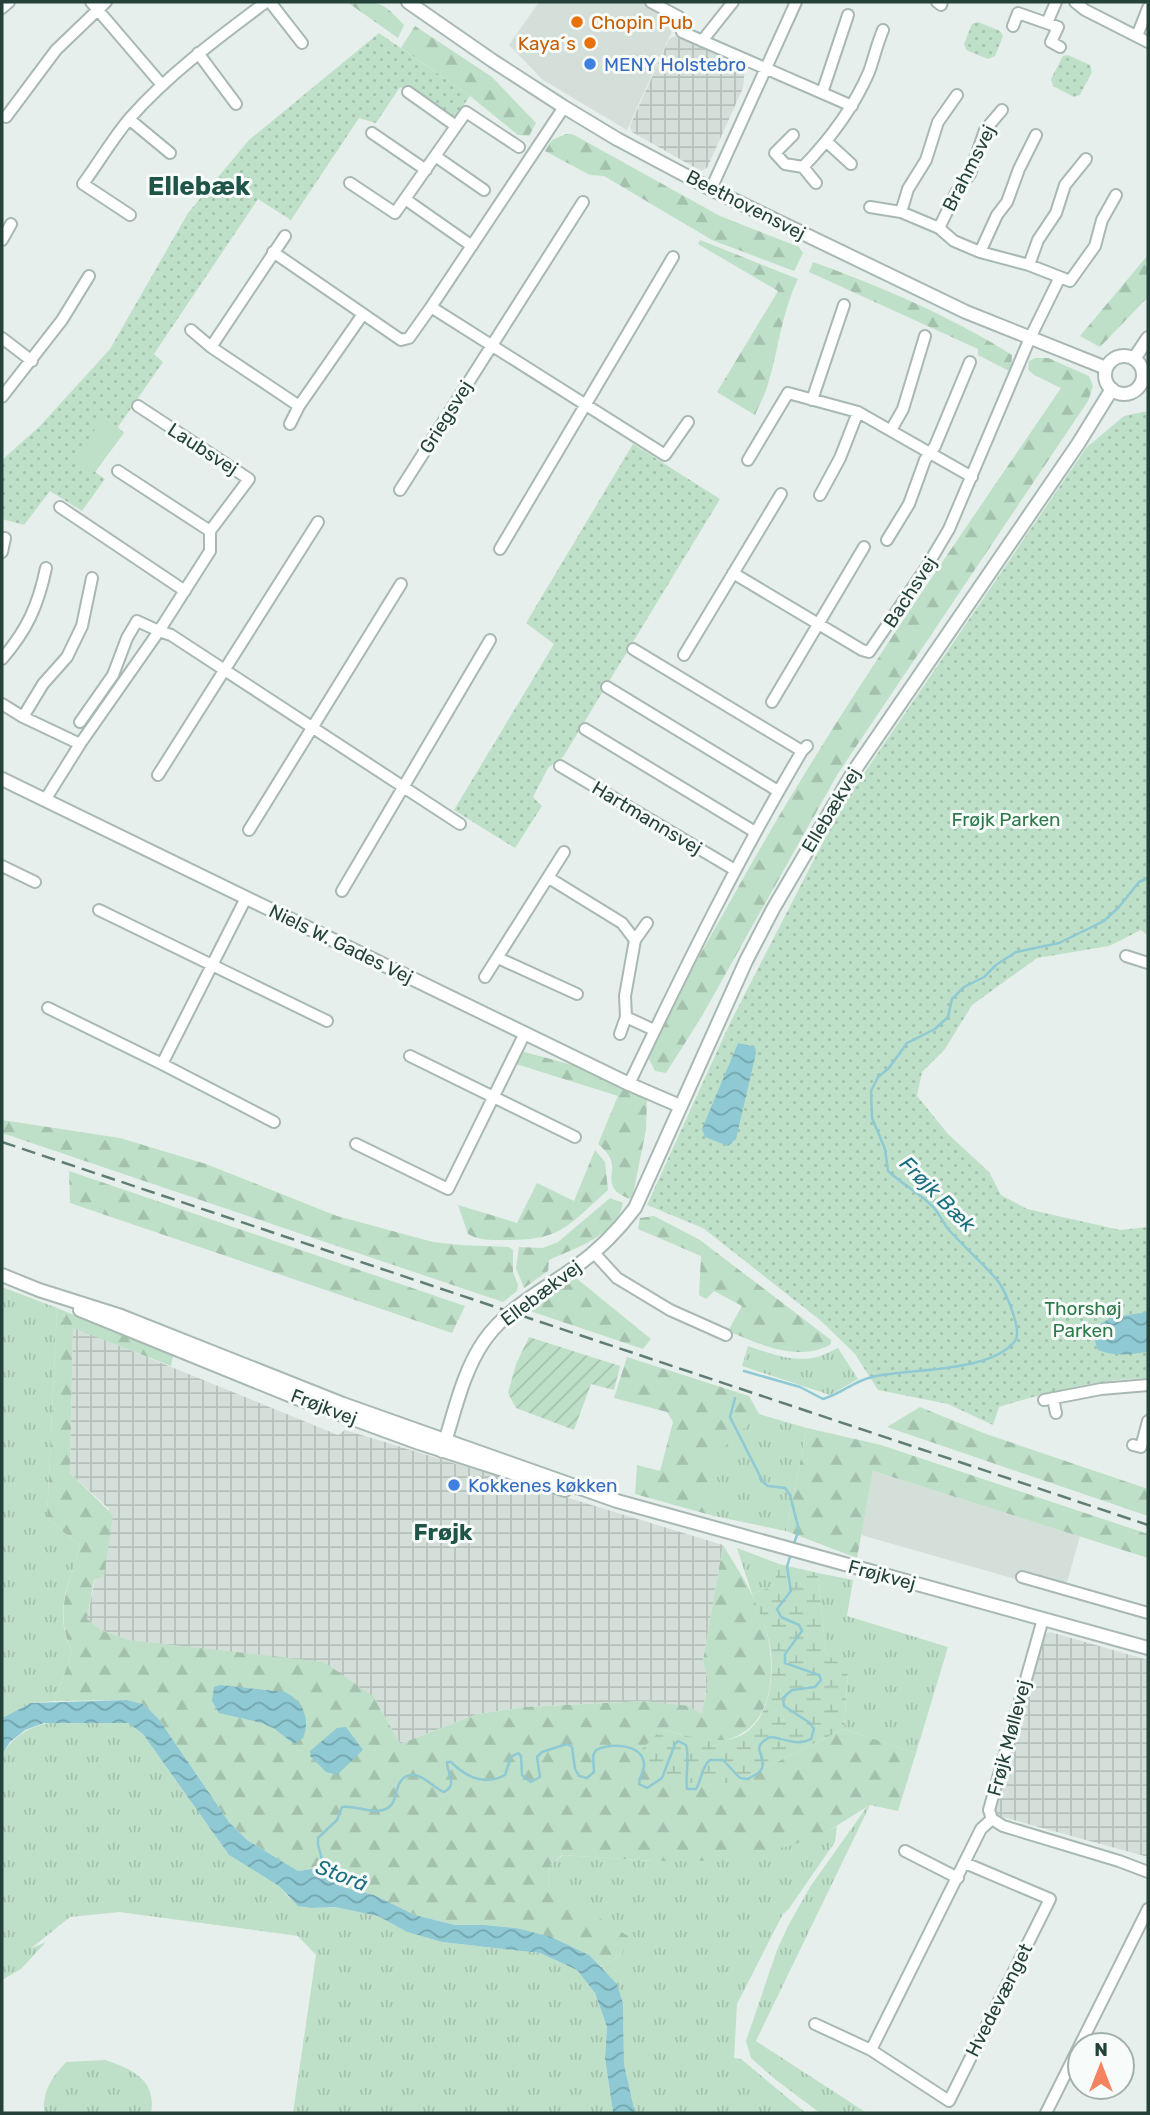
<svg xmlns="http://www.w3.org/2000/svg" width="1150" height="2115" viewBox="0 0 1150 2115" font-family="Rubik,sans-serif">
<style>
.built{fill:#d4dfda}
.industrial{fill:url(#industrial-grid)}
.grass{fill:url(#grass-tufts)}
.forest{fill:url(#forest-firs)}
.wetland{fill:url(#wetland-marsh)}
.park{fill:url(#park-dots)}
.garden{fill:url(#garden-furrows)}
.pitch{fill:#bfe0c8}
.water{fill:url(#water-waves)}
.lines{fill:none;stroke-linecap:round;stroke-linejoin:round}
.stream{stroke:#8ec9d4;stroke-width:2.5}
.minor-casing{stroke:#a8b8b2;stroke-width:14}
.tertiary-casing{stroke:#a8b8b2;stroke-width:16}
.minor{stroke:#fff;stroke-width:10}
.tertiary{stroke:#fff;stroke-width:12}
.rail{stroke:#5f7d75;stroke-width:2.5;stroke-dasharray:14 7;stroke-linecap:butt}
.food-dot{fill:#e8710a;stroke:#f7fbf9;stroke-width:2.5}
.shop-dot{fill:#3f7fe0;stroke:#f7fbf9;stroke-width:2.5}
.labels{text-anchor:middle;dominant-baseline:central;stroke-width:6;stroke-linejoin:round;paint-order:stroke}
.food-label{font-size:19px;fill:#c56008;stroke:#f7fbf9;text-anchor:start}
.shop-label{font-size:19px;fill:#366cbe;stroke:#f7fbf9;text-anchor:start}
.street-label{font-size:19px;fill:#24423a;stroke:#f7fbf9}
.park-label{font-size:19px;fill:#2d7a4b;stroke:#f7fbf9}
.water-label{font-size:21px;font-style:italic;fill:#1c6f80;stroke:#f7fbf9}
.quarter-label{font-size:23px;font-weight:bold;fill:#1f5548;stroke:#f7fbf9}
.district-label{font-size:26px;font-weight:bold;fill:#1f5548;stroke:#f7fbf9}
</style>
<defs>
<pattern id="industrial-grid" width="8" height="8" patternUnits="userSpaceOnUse" patternTransform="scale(1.75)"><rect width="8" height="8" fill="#d4dfda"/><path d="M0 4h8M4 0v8" fill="none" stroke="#b6c1bc"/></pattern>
<pattern id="grass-tufts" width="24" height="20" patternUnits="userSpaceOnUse" patternTransform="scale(1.75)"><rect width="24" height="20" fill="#bfe0c8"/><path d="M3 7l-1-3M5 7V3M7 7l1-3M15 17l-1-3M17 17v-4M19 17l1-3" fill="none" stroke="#a4c1ad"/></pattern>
<pattern id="forest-firs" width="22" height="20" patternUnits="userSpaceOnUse" patternTransform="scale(1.75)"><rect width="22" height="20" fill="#bfe0c8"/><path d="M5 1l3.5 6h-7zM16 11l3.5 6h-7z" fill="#a4c1ad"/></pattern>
<pattern id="wetland-marsh" width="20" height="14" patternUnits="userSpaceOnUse" patternTransform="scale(1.75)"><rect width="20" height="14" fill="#bfe0c8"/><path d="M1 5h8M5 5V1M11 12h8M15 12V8" fill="none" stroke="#a4c1ad"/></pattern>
<pattern id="park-dots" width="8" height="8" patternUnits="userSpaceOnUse" patternTransform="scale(1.75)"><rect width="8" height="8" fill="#bfe0c8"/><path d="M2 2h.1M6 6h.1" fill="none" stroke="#a4c1ad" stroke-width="1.8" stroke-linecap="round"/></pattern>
<pattern id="garden-furrows" width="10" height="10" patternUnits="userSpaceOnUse" patternTransform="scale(1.75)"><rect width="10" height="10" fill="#bfe0c8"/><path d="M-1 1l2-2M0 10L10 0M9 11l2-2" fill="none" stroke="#a4c1ad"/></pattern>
<pattern id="water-waves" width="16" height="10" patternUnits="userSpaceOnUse" patternTransform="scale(1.75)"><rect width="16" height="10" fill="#8ec9d4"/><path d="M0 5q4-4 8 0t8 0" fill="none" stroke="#74a5ad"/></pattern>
</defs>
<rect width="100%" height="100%" fill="#e6efeb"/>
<path class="built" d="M539,2H645L676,22L627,130L543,80L509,45Z
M873,1471L1080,1536L1064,1593L861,1535Z"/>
<path class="industrial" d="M675,36L745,67L743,88L707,168L701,171L632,132L630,126L669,39Z
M73,1327L338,1435L345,1430L723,1545L703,1661L708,1681L702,1714L645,1701L525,1707L477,1714L400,1744L374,1697L129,1640L103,1631L87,1619L109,1509L70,1473Z
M1050,1632L1148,1660V1857L999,1816L995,1809L1044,1635Z"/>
<path class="grass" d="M2,1287L57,1308L47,1518L80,1546C68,1588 53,1610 72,1652L55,1701L31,1703L2,1718Z
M748,1346C769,1353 794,1363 817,1357C824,1355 831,1351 838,1348L858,1379L830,1395L742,1366Z
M759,1414L807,1428L786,1531L714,1516L713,1456Z
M737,1548L779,1564L773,1586L752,1594Z
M818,1573L853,1580L847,1616L948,1647L916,1753L844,1729L848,1671L826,1654Z
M110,1722L128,1723L143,1734L229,1855L279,1886L288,1897L312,1908L335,1907L378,1916L407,1932L442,1942L540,1953L577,1970L595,1993L607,2027L605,2058L613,2113H293L316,1955L298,1936L119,1912L70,1917L30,1949L46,1942L21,1969L2,1980V1754C30,1714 66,1722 110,1722Z
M870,1805L756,2041L867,2113H820L776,2080L751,2058L746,2041L777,1950L788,1926L810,1887L866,1808Z
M837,1826L835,1842L788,1910L783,1914L737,2004L734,2058L741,2059L806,2113H635L624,2064L623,2003L617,1984L600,1967L622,1954L548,1886L550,1865L563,1855L654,1861L828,1831Z
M105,2060C131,2069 157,2079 151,2113H44C43,2090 51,2079 66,2062Z"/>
<path class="forest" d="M347,2C380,2 381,0 404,25L398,38Z
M415,26L492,77L536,123L529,136L518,135L470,96L401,48Z
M566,134L574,135L720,216L799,247L803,253L794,271L712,240L604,176L590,175L545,151L552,140Z
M700,240L798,279C781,315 779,348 768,384C765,395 759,405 755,415L717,392L778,291L698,244Z
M1148,255V297L1100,347L1080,336Z
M813,262C882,287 950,316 1012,355L1011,372L978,355V349L809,272Z
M1035,358H1048L1089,376L1093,386L1088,401L837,775L702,1016L666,1073L655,1071L649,1059V1055C674,998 706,945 736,891C833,716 949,553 1061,388L1034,375L1028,369L1029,361Z
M521,1051L587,1069L647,1099L646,1130L633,1194L630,1199C625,1197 618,1194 615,1190C604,1175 624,1165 598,1144L618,1096L516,1064Z
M2,1120L120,1138L206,1164L337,1216L433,1242L461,1245L509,1247L513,1250V1272L518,1285L517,1291L503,1302L2,1133Z
M595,1150L605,1162L608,1190C568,1225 562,1241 505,1240C491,1240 480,1241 468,1234L458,1205L517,1223L537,1183L574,1201Z
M69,1171L465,1306L452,1333L70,1203Z
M610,1198L623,1203C618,1235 575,1248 549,1260L548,1271L524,1288L516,1268L519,1247L543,1248L558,1242Z
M654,1216L700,1240L831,1340V1344C800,1363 758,1344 728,1331L742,1306L714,1291L706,1299L699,1295L701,1256L638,1229L640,1218Z
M576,1278L651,1339L643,1349L527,1310Z
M57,1308L173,1356L171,1366L73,1328L70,1473L113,1515L104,1576L94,1580L87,1619L103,1631L129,1640L324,1662L374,1697L400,1744L477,1714L525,1707L645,1701L689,1706L702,1714L708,1681L703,1661L723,1545C733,1562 745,1579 753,1597C759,1611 767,1628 769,1643C775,1681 770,1730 725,1740C710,1743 678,1733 661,1730L734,1783L844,1729L916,1753L898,1811L870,1805L828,1831L790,1846L702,1861H654L562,1855L550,1865L548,1886L628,1936L622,1954L600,1967L589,1955L516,1928L485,1925H455L415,1915L374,1895L338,1886L342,1877L325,1867L298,1871L247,1840L229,1822L158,1718L143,1704L127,1700L55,1701L72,1652C54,1611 68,1587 80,1546L47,1518Z
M627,1357L749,1396L759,1414L714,1457V1516L635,1494L637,1465L660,1471L673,1422L667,1412L614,1398Z
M920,1407L986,1434L1148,1489V1516L887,1427Z
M807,1428L881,1445L1148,1534V1558L873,1471L857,1558L786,1531Z"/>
<path class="wetland" d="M779,1564L818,1573L826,1654L848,1670L844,1729L734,1783H681L650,1773L642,1749L661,1730C680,1734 702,1740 721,1740C769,1740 777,1676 769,1641C766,1625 757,1609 752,1594L773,1586Z"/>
<path class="park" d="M978,22L1000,31L1003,36L995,56L988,59L966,50L964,44L972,24Z
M379,33L470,96L455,117L400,87L376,123L359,118L291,220L258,199L154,354L163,362L118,427L124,433L95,472L105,479L82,511L50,491L24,525L2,519V460L40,426L110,349L188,213L249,140Z
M1068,55L1090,65L1092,72L1080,95L1074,97L1053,86L1051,79L1063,56Z
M1148,411V935L1141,930L1109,946L1037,958L972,1005L945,1049L922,1072L917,1096L948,1134L989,1172L1001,1195L1027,1209L1120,1230L1148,1227V1378C1098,1379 1047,1392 999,1407L993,1425L948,1404L878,1390L855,1354L820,1320L703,1228L647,1205L730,1023L841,807L1086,448L1124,416Z
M633,444L720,499L563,757L548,768L533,797L542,806L515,848L454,810L554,644L526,623Z"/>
<path class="garden" d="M529,1337L620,1366L614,1390L591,1384L574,1430L516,1408L508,1393L516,1364Z"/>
<path class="pitch" d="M101,420L121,433L95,472L75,459Z"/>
<path class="water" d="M738,1043L755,1047L756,1053L736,1139L728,1146L705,1137L702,1129Z
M1148,1312V1352C1132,1354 1114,1357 1098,1350C1082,1315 1127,1316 1148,1312Z
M220,1685L285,1692C303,1701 311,1719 303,1738L294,1744L275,1729L262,1723L219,1713L212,1701L214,1687Z
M127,1700L143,1704L158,1718L229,1822L247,1840L298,1871L325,1867L342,1877L339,1886L374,1895L415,1915L455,1925H485L516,1928L551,1937L589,1955L617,1984L623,2003L624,2064L635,2113H613L605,2058L607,2027L595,1993L577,1970L540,1953L442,1942L407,1932L378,1916L335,1907L312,1908L298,1906L279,1886L229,1855L143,1734L128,1723H44L25,1730L10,1742L2,1754V1718L31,1703Z
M346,1727L363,1750L337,1775L326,1772L310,1756V1751L337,1728Z"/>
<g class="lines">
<path class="stream" d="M744,1371L800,1387L823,1399C841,1394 854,1381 872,1377C911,1368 990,1373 1015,1341C1023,1330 1005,1291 998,1281C983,1263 965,1248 949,1230C944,1224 940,1215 934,1208C921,1194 902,1184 888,1171L885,1149L872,1118L871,1091L878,1077L889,1068L907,1043L935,1029L948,1017L952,999L964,987L984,977L996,965L1016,952L1059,943L1104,921L1119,907L1139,882L1148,878
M735,1398L730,1417L763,1482L768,1486L785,1488L790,1495L799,1530L793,1546
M324,1867L318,1845V1838L337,1820L342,1807C356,1805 373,1815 386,1809C399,1803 393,1785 405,1777C419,1769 432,1787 444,1792C458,1785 447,1774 447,1762H451C466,1777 485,1786 505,1775L511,1757L518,1753L521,1756L522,1775L531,1782L540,1777L537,1757L542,1752L567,1744L572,1747L575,1769L579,1776L587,1778L594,1772L593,1756L596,1750C609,1743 641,1743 644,1763C645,1770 639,1777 639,1784L647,1788L662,1778L675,1744L678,1741L686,1745C690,1759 685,1774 687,1789H696C702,1780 701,1767 710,1760H723L740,1778L748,1779C752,1776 761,1773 762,1768C767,1753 748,1749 770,1737C784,1738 797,1747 811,1739L814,1729L810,1723L784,1706L783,1698L792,1690L815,1687L821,1680L819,1675L785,1663V1654L802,1631L799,1625L781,1617L777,1609L791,1591L787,1567L791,1553"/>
<g class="minor-casing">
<path id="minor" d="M91,2L162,85
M270,2L302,43
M651,2L679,17L682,32L852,106
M937,2L941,5L942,2
M1075,2L1085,10L1148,42
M2,8L9,2
M1047,23L1056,2
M1013,26L1018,13L1058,27L1051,42L1060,47
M1137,36L1148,8
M702,41L733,2
M198,53L236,104
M408,92L456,126
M822,93L848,15
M564,107L431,307L665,455L688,422
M6,117L56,50L106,2
M129,119L170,153
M372,133L426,170
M793,135L775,153L785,164L803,167L816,183
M827,142L851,164
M435,156L484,190
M803,167C831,138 853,109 869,72C874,58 877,44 883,30
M350,183L395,213L466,112L519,147
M711,189L796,2
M405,199L472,246
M870,207L901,212L939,228L954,241L980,252L1029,265L1070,281L1095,246L1102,220L1116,195
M901,212L908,189L926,160L938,122L957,95
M130,215L83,184C99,162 113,138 130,118C170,73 218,38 266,2
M939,228L956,193L970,174L985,130L1002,110
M2,240L11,224
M273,252L401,340L409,338L431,307
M980,252L997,215L1007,202L1019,169L1036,135
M1029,265L1038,240L1056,213L1065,185L1086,159
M191,330L211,347L299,406
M2,338L32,361
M211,347L285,236
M2,397L62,320L89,276
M812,400L844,305
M290,424L299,406L363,314
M891,430L903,409L925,336
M748,460L788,393L858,412L972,477
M118,471L210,531
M400,490L583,202
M820,495L840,458L858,412
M60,507L185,591
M887,540L909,504L925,460L935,446L970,362
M500,549L673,257
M2,552L5,538
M733,573L862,650L869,652L926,568L949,529L1030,338L1060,277
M633,649L802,751
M684,655L781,494
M2,659C27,630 38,606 46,568
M607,687L778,791
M772,702L864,547
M2,704L23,717L80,744
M23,717L43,684L67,657L82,626L92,578
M80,722L113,675L127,638L137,621L159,631L210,551V531L249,479L138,406
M585,729L755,832
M560,766L735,870
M158,775L318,522
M45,800L80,744L159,631L171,635L460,824
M249,830L401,584
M2,866L35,882
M549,878L622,923L635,940
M342,891L490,640
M99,910L327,1021
M1126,956L1148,963
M498,958L577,994
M485,977L564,852
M48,1008L162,1064L274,1122
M626,1017L654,1030
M620,1034L626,1017L625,996L635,940L647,923
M410,1056L575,1137
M162,1064L246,898
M629,1084C683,971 738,859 802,751L807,746
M356,1144L448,1189L525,1033
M594,1253L617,1278L670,1310L726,1335
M1053,1398L1056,1413
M1044,1400L1101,1389L1148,1385
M1133,1445L1141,1447L1148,1421
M1022,1577L1148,1613
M1043,1619L989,1810L992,1819L1003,1826L1119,1861L1148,1872
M905,1851L958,1878
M965,1863L1050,1899L949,2101L871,2050L981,1829L992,1819
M815,2024L871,2050
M1080,2045L1148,1909
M1046,2113L1080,2045"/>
</g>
<g class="tertiary-casing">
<path id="tertiary" d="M408,2L493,61L564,107L617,139L711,189L966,312L1106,368
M1105 375a19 19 0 1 1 38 0a19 19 0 1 1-38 0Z
M1134,359L1148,338
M2,779L629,1084L680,1106
M2,1275L39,1290L121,1316L343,1404L617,1501L1148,1648
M80,1310L299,1399L419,1443L565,1490
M442,1451C454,1415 462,1373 484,1341C507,1308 542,1291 574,1268C598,1251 617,1232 635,1208L746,961L773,909L854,771L1078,444L1112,389"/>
</g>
<use href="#minor" class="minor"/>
<use href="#tertiary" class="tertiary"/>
<path class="rail" d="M2,1142L1148,1525"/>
</g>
<g class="food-dot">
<circle cx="577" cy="22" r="7"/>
<circle cx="590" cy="43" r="7"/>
</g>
<g class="shop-dot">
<circle cx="590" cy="64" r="7"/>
<circle cx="454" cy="1485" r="7"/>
</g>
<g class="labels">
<g class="food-label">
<text x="591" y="22">Chopin Pub</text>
<text x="576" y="43" text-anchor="end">Kaya´s</text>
</g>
<g class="shop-label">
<text x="604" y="64">MENY Holstebro</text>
<text x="468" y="1485">Kokkenes køkken</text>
</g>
<g class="street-label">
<text transform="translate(969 168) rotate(-63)">Brahmsvej</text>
<text transform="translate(746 205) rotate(27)">Beethovensvej</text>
<text transform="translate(446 417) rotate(-58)">Griegsvej</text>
<text transform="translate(203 449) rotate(33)">Laubsvej</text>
<text transform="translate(910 592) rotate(-57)">Bachsvej</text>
<text transform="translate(831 810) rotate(-59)">Ellebækvej</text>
<text transform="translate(647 818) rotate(31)">Hartmannsvej</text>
<text transform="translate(341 944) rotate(26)">Niels W. Gades Vej</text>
<text transform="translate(541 1293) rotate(-37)">Ellebækvej</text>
<text transform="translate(324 1407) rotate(21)">Frøjkvej</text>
<text transform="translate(882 1575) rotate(15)">Frøjkvej</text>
<text transform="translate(1009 1738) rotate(-75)">Frøjk Møllevej</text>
<text transform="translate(999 2000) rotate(-63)">Hvedevænget</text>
</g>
<g class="park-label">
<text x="1006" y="819">Frøjk Parken</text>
<text x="1083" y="1308">Thorshøj<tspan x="1083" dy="22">Parken</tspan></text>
</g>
<g class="water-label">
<text transform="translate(938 1194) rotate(45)">Frøjk Bæk</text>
<text transform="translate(342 1875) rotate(21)">Storå</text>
</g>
<g class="quarter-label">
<text x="443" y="1532">Frøjk</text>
</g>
<g class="district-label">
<text x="199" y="186">Ellebæk</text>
</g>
</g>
<rect width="1150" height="2115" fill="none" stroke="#24423a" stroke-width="7"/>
<g transform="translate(1101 2066)"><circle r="33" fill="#f7fbf9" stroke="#a3b1ad" stroke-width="2"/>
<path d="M0-5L12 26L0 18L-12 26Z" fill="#f4845f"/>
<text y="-10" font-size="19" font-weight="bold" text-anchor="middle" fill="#24423a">N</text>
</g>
</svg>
